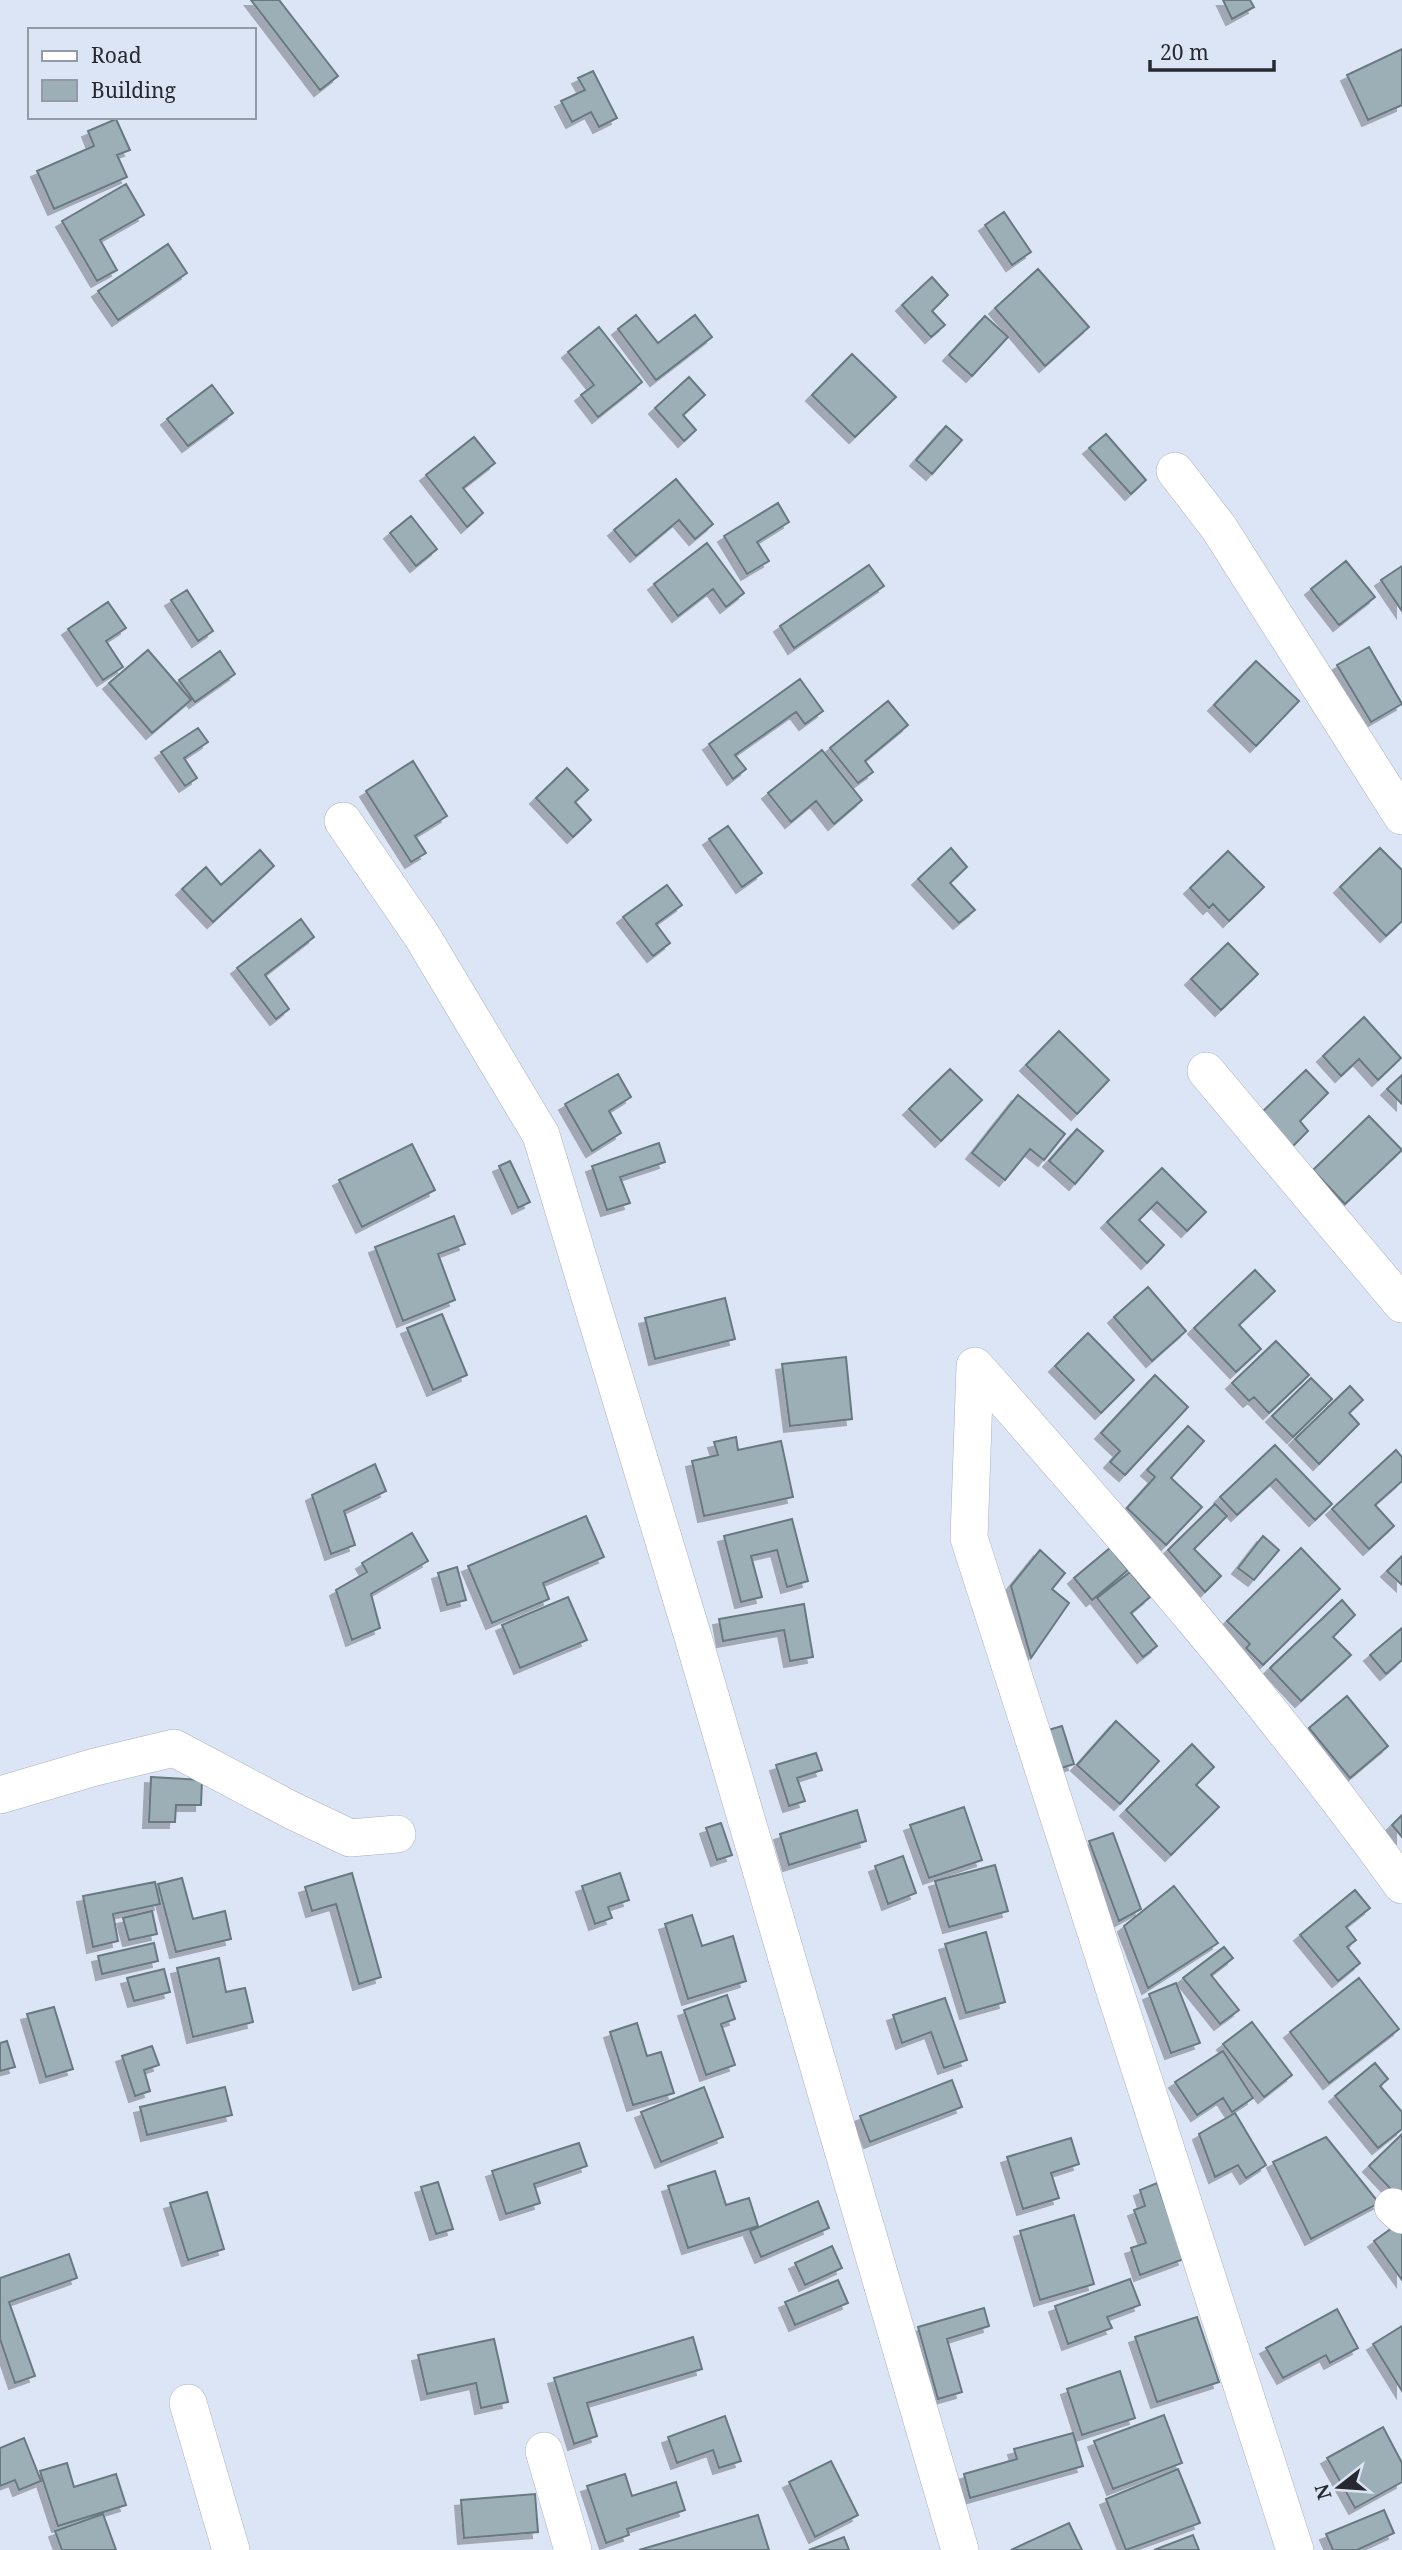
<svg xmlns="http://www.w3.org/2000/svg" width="1402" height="2550" viewBox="0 0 1402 2550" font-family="'Noto Serif',serif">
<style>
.building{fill:#9cafb7;stroke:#687981;stroke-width:2;filter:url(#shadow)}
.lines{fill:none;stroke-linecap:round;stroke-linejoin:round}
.minor-casing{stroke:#a9b1c1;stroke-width:38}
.minor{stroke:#fff;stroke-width:37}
</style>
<defs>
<filter id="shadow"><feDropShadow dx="-6" dy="6" stdDeviation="0" flood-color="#0004"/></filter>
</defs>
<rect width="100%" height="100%" fill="#dce5f5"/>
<path class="building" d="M251,0H279L338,76L320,90Z
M1223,0H1250L1254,7L1232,19Z
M1402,49V105L1368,120L1347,75Z
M593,71L617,118L599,127L591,112L572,122L561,101L585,90L578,78Z
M116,119L130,150L117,155L127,177L54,209L37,171L94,146L88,131Z
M126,184L144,215L100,240L117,270L97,281L62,221Z
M1004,212L1031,252L1012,265L985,225Z
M168,244L187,273L118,320L98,291Z
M1038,269L1089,327L1045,366L995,308Z
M932,277L948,295L932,311L945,325L931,337L902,305Z
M636,315L658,343L695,315L712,337L656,380L618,329Z
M985,316L1008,337L972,376L949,355Z
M599,327L642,382L598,417L581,395L594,385L568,352Z
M852,354L896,397L855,437L812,395Z
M689,377L705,395L683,415L696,430L684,441L655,408Z
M212,385L233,413L188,446L167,419Z
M946,426L962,440L932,474L916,460Z
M1106,434L1146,480L1131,494L1089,448Z
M474,437L495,463L463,488L483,513L467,527L426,475Z
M676,479L713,524L695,539L679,520L636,556L614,530Z
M778,503L789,522L757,542L769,561L747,574L724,536Z
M411,516L437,549L416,566L390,533Z
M707,543L744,593L726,607L713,589L678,616L654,584Z
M1346,561L1375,597L1339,625L1311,589Z
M869,565L884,586L794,648L780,626Z
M1402,566V611L1381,580Z
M187,590L213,631L198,641L171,600Z
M108,602L126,628L106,641L123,667L103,680L68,629Z
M1369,647L1402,704L1371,722L1337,665Z
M148,650L191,700L152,733L109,683Z
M220,651L235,674L195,702L179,680Z
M1256,661L1299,701L1256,746L1214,705Z
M800,679L823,711L805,724L796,712L735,755L746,769L733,779L709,744Z
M888,701L908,725L865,761L873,772L858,783L830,748Z
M198,728L208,742L184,758L197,778L185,786L161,752Z
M822,750L862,800L834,824L816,801L791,822L768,793Z
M413,761L447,816L415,836L426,853L411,862L366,791Z
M567,768L588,790L575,802L591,820L573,837L536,798Z
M728,826L762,873L742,887L709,839Z
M951,848L967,867L950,883L975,910L959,923L918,879Z
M1380,848L1402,870V921L1386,936L1340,887Z
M260,850L274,866L213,922L182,889L206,867L221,885Z
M1228,851L1264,887L1229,921L1213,904L1209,908L1190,888Z
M667,885L682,905L656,924L670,943L653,956L623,917Z
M301,919L314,937L265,975L289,1009L276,1019L237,968Z
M1228,943L1258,974L1221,1010L1191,979Z
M1364,1017L1401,1058L1378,1080L1359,1059L1341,1076L1323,1056Z
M1059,1031L1109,1080L1077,1114L1026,1065Z
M950,1069L982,1100L941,1141L909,1109Z
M1306,1070L1328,1093L1300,1121L1308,1131L1292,1147L1260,1114Z
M618,1074L631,1097L609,1111L621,1133L592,1151L565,1104Z
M1402,1075V1104L1387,1089Z
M1018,1095L1065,1134L1044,1160L1030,1149L1005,1180L972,1153Z
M1369,1116L1402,1150L1345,1204L1313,1170Z
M1077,1129L1103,1151L1075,1184L1049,1161Z
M659,1143L665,1162L620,1177L630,1203L607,1210L592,1166Z
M412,1144L435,1190L362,1227L339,1180Z
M510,1161L530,1202L518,1208L499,1166Z
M1162,1168L1206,1212L1187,1231L1157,1202L1139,1220L1164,1245L1147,1263L1107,1222Z
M454,1216L465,1244L438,1254L455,1300L403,1321L375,1247Z
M1255,1270L1275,1291L1239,1325L1261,1349L1236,1372L1194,1328Z
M1148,1287L1186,1331L1152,1361L1114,1317Z
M725,1298L735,1339L655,1359L645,1318Z
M442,1314L467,1375L433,1390L407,1328Z
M1088,1333L1134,1380L1101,1413L1055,1366Z
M1276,1341L1309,1375L1269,1413L1254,1397L1249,1401L1232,1383Z
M846,1357L852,1419L790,1426L782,1364Z
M1155,1375L1188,1407L1125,1475L1110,1462L1120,1451L1101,1433Z
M1311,1378L1332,1399L1293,1437L1272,1416Z
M1350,1386L1363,1400L1349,1413L1359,1424L1319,1464L1295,1439Z
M1188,1426L1204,1441L1171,1478L1202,1507L1166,1545L1127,1508L1155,1477L1147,1470Z
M736,1437L738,1450L781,1441L793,1497L704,1516L692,1461L718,1455L714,1442Z
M1275,1445L1332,1504L1315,1520L1276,1479L1237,1515L1220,1497Z
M1396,1450L1402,1457V1481L1375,1505L1394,1526L1369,1549L1332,1509Z
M375,1464L386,1491L344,1511L355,1545L331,1554L312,1495Z
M1215,1504L1227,1516L1194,1549L1221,1576L1205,1592L1168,1550Z
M586,1516L604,1557L543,1583L549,1599L492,1623L468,1566Z
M792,1519L808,1581L787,1587L777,1550L751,1556L762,1597L741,1602L724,1536Z
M412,1533L428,1561L371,1594L380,1628L352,1640L336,1590L367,1572L362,1563Z
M1263,1536L1279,1550L1254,1580L1238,1568Z
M1110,1548L1128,1570L1092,1600L1074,1578Z
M1301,1548L1340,1589L1263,1665L1246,1648L1250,1644L1227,1621Z
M1040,1550L1065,1573L1052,1589L1069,1603L1031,1658L1011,1586Z
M1402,1556V1585L1387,1571Z
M457,1567L466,1600L447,1605L438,1573Z
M1130,1572L1150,1597L1131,1613L1157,1646L1143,1657L1097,1598Z
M568,1597L587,1640L520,1668L502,1625Z
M1342,1600L1355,1615L1333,1637L1351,1655L1301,1701L1270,1668Z
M804,1604L813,1657L790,1661L784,1630L723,1641L719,1619Z
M1402,1628V1660L1386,1674L1370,1655Z
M1347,1696L1388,1746L1350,1778L1309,1728Z
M1116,1721L1159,1761L1120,1804L1077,1765Z
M1062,1726L1074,1764L1058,1769L1045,1731Z
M1192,1744L1214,1767L1196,1785L1219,1807L1171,1855L1126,1810Z
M816,1753L822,1770L797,1778L805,1801L789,1806L776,1765Z
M151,1777L202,1780L201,1805H176L175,1822H149Z
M964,1807L982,1860L929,1878L910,1825Z
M857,1810L866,1841L789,1865L780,1834Z
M1402,1815V1837L1392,1825Z
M721,1823L732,1855L717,1860L706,1828Z
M1113,1833L1141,1909L1119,1921L1089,1841Z
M903,1856L916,1893L888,1904L875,1866Z
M995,1865L1008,1911L949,1927L935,1881Z
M352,1873L381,1977L359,1984L336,1904L312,1911L305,1887Z
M620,1873L629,1900L608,1907L612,1918L595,1924L582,1886Z
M182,1878L193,1919L225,1911L231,1939L176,1952L158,1884Z
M155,1882L160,1904L113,1914L118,1941L93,1947L83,1896Z
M1174,1886L1218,1943L1148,1988L1124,1926Z
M1355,1890L1370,1908L1346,1927L1356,1940L1347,1947L1360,1963L1338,1981L1300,1935Z
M152,1911L157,1934L129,1940L123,1918Z
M692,1915L702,1946L733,1936L746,1981L688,1999L665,1924Z
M986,1932L1005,2002L966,2013L945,1944Z
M154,1943L158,1961L102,1974L98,1956Z
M1224,1947L1233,1958L1211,1975L1239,2010L1220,2024L1183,1978Z
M219,1958L226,1992L245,1988L253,2022L193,2037L177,1968Z
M164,1969L170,1992L134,2001L127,1978Z
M1359,1978L1399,2029L1329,2083L1290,2032Z
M1176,1983L1200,2043L1171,2053L1149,1994Z
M727,1995L735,2019L721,2024L735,2065L706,2075L684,2010Z
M945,1998L967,2060L944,2068L931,2032L902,2043L893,2015Z
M54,2007L73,2069L46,2077L27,2014Z
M1252,2022L1292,2075L1264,2097L1223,2044Z
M637,2023L647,2056L661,2052L674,2093L633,2105L610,2032Z
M7,2041L15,2067L0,2071V2043Z
M152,2046L159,2065L144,2070L150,2091L135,2096L122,2056Z
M1223,2051L1253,2098L1232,2112L1223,2098L1197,2115L1175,2082Z
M1375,2063L1388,2079L1380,2086L1402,2112V2129L1378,2148L1335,2096Z
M952,2080L962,2107L870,2142L860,2116Z
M225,2087L232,2115L147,2135L140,2107Z
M704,2087L723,2137L661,2162L641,2112Z
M1235,2113L1266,2165L1246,2178L1238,2165L1215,2177L1199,2134Z
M1402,2134V2201L1369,2166Z
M1326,2137L1379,2203L1311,2239L1273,2162Z
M1071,2138L1079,2164L1051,2173L1059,2198L1023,2209L1007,2157Z
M579,2143L587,2166L534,2184L540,2203L506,2214L492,2171Z
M715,2171L726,2205L749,2198L758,2226L688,2248L668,2186Z
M438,2182L453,2229L436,2234L421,2187Z
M1157,2183L1184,2259L1140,2275L1131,2248L1146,2243L1134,2210L1145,2206L1140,2190Z
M207,2192L224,2249L188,2260L170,2203Z
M818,2201L829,2228L761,2257L750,2231Z
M1074,2215L1094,2284L1040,2300L1020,2231Z
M1399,2223L1402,2227V2280L1374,2241Z
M832,2246L842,2268L805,2285L795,2263Z
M69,2254L77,2278L9,2302L35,2376L15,2383L0,2339V2278Z
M1130,2279L1140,2305L1107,2317L1112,2328L1068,2344L1055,2306Z
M838,2280L848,2303L795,2325L785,2302Z
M984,2308L989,2326L947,2339L962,2392L938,2399L918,2327Z
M1337,2309L1358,2348L1330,2363L1326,2355L1283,2378L1266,2348Z
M1197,2317L1219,2382L1157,2402L1135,2337Z
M1402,2326V2391L1373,2344Z
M693,2337L702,2369L587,2403L597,2436L574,2444L554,2378Z
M494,2339L508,2402L481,2408L476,2383L427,2394L418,2355Z
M1120,2371L1135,2418L1082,2435L1067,2389Z
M1164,2415L1182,2463L1113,2489L1094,2441Z
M725,2416L741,2461L719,2468L713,2450L677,2463L668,2437Z
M1383,2427L1402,2463V2482L1355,2508L1327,2458Z
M1073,2433L1083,2466L970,2498L964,2474L1017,2459L1014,2449Z
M24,2438L41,2481L19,2490L15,2480L0,2486V2448Z
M831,2461L858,2515L815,2537L789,2482Z
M67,2463L74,2487L116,2474L126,2505L58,2526L40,2471Z
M1178,2469L1200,2523L1126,2550L1106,2499Z
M625,2474L632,2496L676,2482L685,2510L627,2529L629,2535L606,2543L587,2486Z
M535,2494L538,2532L464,2538L461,2500Z
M1384,2510L1394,2533L1357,2550H1333L1326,2534Z
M103,2514L116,2550H62L55,2531Z
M758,2515L769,2550H639Z
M1069,2523L1082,2550H1011Z
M1193,2535L1199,2550H1154Z
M844,2537L849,2550H809Z"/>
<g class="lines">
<g class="minor-casing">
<path id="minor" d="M1175,471L1219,528L1402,816
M343,821L422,936L541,1135L693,1637L960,2550
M1206,1071L1402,1304
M975,1366L969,1538L1295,2550
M975,1366C1123,1534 1271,1703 1402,1885
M0,1795L95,1767L174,1748L291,1810L350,1838L397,1834
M1393,2207L1402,2215
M188,2403L231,2550
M544,2451L573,2550"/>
</g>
<use href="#minor" class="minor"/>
</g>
<rect x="28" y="28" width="228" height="91" fill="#dce5f5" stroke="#939aa6" stroke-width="2"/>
<rect x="42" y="51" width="35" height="10" fill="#ffffff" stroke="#939aa6" stroke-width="2"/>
<text x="91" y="63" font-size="21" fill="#26292f">Road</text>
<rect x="42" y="80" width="35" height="21" fill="#9cafb7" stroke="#939aa6" stroke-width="2"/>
<text x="91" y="98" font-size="21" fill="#26292f">Building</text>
<g transform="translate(1339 2487) rotate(253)" stroke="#dce5f5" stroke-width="5" paint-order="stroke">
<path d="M0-5L12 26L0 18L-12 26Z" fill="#26292f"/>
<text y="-10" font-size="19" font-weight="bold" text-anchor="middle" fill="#26292f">N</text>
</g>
<path d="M1150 60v10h124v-10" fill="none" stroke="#26292f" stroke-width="3.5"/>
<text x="1160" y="60" font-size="21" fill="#26292f" stroke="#dce5f5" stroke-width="5" paint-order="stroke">20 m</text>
</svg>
